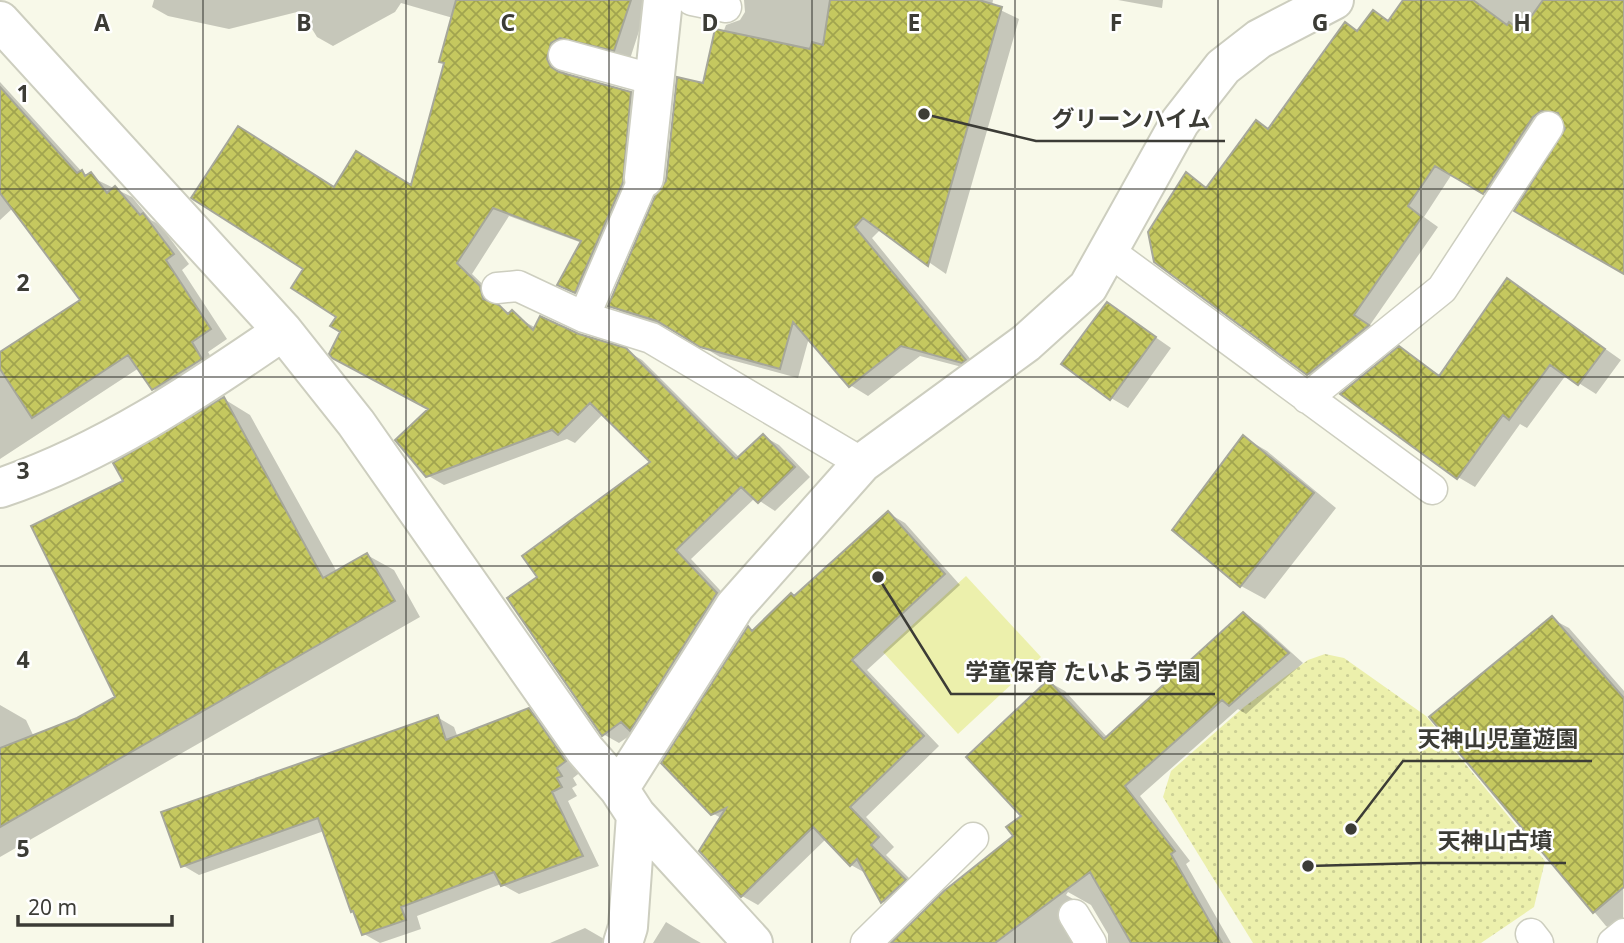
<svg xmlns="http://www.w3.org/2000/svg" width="1624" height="943" viewBox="0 0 1624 943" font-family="'Noto Sans','Noto Sans JP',sans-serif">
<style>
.green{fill:url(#green-dots)}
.pitch{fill:#ecf0ac}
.shadow{fill:#0003}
.building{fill:url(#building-cross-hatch);stroke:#a6a799;stroke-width:2}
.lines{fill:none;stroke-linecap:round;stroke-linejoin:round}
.service-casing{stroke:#cdcebf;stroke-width:33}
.minor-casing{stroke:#cdcebf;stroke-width:42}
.service{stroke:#fff;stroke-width:30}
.minor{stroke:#fff;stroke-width:38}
.grid{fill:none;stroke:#3c3c36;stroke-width:2;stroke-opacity:0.55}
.grid-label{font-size:23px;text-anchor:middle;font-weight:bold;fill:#3c3c36;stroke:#fff;stroke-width:5;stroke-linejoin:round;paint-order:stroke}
.leader{fill:none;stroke:#3c3c36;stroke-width:2.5}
.callout-dot{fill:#3c3c36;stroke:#fff;stroke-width:2.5}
.callout-label{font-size:23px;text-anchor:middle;font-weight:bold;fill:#3c3c36;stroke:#fff;stroke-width:5;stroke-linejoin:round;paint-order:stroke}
</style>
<defs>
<pattern id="green-dots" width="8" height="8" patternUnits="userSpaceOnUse" patternTransform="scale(1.75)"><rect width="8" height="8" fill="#ecf0ac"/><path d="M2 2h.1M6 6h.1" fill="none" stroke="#cbcf95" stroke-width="1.8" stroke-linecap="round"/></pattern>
<pattern id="building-cross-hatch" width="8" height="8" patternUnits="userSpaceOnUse" patternTransform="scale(1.75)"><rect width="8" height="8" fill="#c5c85f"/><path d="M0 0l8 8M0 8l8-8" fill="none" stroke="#a1a44f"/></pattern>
</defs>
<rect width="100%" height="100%" fill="#f8f9e9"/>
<path class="green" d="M1325,654L1344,658L1426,716L1545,861L1534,907L1481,943H1253L1163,797L1171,771L1244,707L1308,660Z"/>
<path class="pitch" d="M966,576L1041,657L958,734L883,652Z"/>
<path class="shadow" d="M154,0H649L630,59L563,61L566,76L631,93L647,103L639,192L592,301L559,284L582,243L509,216L472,274L496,297L498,307L536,328L578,335L625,350L642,360L740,458L763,436L779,445L810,477L775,511L755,498L691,559L732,603L635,732L619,743L603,734L539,578L653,462L603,414L575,443L567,439L444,485L427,475L431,409L343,331L338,316L305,269L335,188L412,187L446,64L453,18L401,3L395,12L333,46L317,37L301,11L229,29L168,16L152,7Z
M744,0H993L992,6L1019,19L946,274L881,229L872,238L981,372L920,356L868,396L850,385L809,338L798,378L720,357L676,331L628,316L610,305L667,182L726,25L740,20L745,12Z
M1118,0H1163L1162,8Z
M1405,0H1624V272L1565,136V119L1550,127L1501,202L1452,174L1424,217L1438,227L1370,325L1385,336L1325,384L1308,374L1186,174L1208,188L1269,130L1374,12L1390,21Z
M0,82L83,173L132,197L151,220L160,225L189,264L182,270L227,339L208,352L218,369L170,399L154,389L139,368L0,459V354L83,300L13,208L0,220Z
M1508,280L1621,360L1596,394L1566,375L1527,428L1520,424L1475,487L1458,477L1399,349L1441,376Z
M1108,304L1171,348L1128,408L1111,398Z
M224,399L250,415L337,572L367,555L394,570L420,617L0,857V705L26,720L34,737L78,720L117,698L125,482Z
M1243,437L1267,451L1336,508L1265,599L1241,586L1174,529Z
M888,513L905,523L960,585L867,670L939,746L866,817L894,847L886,855L921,890L899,912L883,902L869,875L851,865L826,839L758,905L742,896L721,818L712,813L749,629L754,632L795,597Z
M1244,615L1260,624L1303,663L1246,714L1238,709L1140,796L1190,861L1186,864L1231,943H1108V934L1091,905L1068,892L1066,895L1087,907L1081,909V943H902L1015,836L1024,816L1049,682L1065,691L1108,738Z
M1552,619L1569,628L1624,691L1623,936L1606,926L1432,717Z
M529,710L546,720L582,771L573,778L577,785L572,788L577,796L568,801L599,866L519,894L501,884L417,916L421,929L380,943L364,934L356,914L352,911L324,831L199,875L182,865L437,717L454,727L458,738Z
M666,922L692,938L701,943H653Z
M585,928L611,943H550Z"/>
<path class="building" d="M456,0H631L614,51L560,38L551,43L547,59L551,67L559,72L631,92L623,182L575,293L557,285L581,241L493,208L457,263L480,286L483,299L499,305L508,314L512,310L533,330L540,316L579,334L626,348L736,459L763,434L795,467L758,503L741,487L676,550L717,593L630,731L621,722L602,736L507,598L537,577L522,556L650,462L590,403L558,435L552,430L426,477L395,440L428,409L332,358L329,354L340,332L330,326L336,317L291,288L303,269L191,198L238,126L334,187L356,151L411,185L444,63L439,62Z
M830,0H979L1002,7L928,266L863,218L855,227L966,360L962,363L901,346L849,387L793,322L780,369L700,347L657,321L608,306L655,196L666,181L677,77L703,83L715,29L810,49L812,42L823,45Z
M1403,0H1473L1507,25L1509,22L1521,31L1543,0H1624V274L1514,211L1565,129L1558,113L1541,111L1533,117L1483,194L1435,166L1408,206L1422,217L1354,315L1369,325L1307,375L1154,262L1148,232L1186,172L1206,188L1256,120L1268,129L1345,22L1357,31L1373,10L1388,21Z
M0,87L77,173L82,170L85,176L91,172L107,193L115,186L140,215L143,213L174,254L166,260L211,329L192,342L202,359L152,390L128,355L32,418L0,369V352L80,300L0,193Z
M1507,278L1605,349L1578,385L1550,365L1509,420L1503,415L1457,479L1340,394L1399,346L1439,376Z
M1107,302L1156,337L1110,400L1061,364Z
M224,397L323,578L367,553L395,601L0,827V748L77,718L115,697L31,526L123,481L113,463Z
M1243,435L1314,493L1240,587L1172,530Z
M888,511L945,574L852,660L924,736L850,807L879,837L871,845L906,880L881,903L857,859L850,866L813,827L741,897L699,851L726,808L711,815L661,763L748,626L752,631L791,593L794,596Z
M1243,612L1289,653L1229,706L1222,700L1125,786L1175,851L1171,854L1222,943H1131L1090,872L995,943H891L944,891L1013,836L1006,827L1021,816L966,757L1048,680L1104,739Z
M1552,616L1624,698V887L1593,913L1429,717Z
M529,708L566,761L557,768L562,776L557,778L562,787L552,792L583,856L501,886L494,872L401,907L406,920L362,935L353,911L351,912L318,818L181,867L161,812L438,715L446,740Z"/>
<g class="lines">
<g class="service-casing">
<path id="service" d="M692,0L726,7
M564,55L655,80
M644,178L584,317L651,338L862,463
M1110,252L1432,489
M497,288L518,286L584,317
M1307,398L1442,289L1548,127
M1074,915L1091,943
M1531,934L1538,943
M866,943L973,838
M1613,943L1624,934"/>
</g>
<g class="minor-casing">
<path id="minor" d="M0,21L283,331L356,423L585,750L619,789L636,815L753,943
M644,178L663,0
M0,488C104,453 194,392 283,331
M619,789L735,606L862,463L1026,343L1088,287L1180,122L1223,67L1259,39L1334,0
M623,943L628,927L636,815"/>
</g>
<use href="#service" class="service"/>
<use href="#minor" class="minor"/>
</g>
<path class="grid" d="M203,0V943M406,0V943M609,0V943M812,0V943M1015,0V943M1218,0V943M1421,0V943M0,189H1624M0,377H1624M0,566H1624M0,754H1624"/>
<g class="grid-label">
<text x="102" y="31">A</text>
<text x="304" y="31">B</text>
<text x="508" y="31">C</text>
<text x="710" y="31">D</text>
<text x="914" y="31">E</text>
<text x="1116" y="31">F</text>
<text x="1320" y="31">G</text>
<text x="1522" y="31">H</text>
<text x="23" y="102">1</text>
<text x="23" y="291">2</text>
<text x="23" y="479">3</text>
<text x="23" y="668">4</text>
<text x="23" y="857">5</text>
</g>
<path class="leader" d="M924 114L1036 141H1225M878 577L951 694H1215M1351 829L1403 761H1592M1308 866L1423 863H1566"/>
<g class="callout-dot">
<circle cx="924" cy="114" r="7"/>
<circle cx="878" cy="577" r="7"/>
<circle cx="1351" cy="829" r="7"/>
<circle cx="1308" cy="866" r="7"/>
</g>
<g class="callout-label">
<text x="1131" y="127">グリーンハイム</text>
<text x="1083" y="680">学童保育 たいよう学園</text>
<text x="1498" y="747">天神山児童遊園</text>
<text x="1495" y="849">天神山古墳</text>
</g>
<path d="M18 915v10h154v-10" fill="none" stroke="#3c3c36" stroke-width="3.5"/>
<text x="28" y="915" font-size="21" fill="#3c3c36" stroke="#ffffff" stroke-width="5" paint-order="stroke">20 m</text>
</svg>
